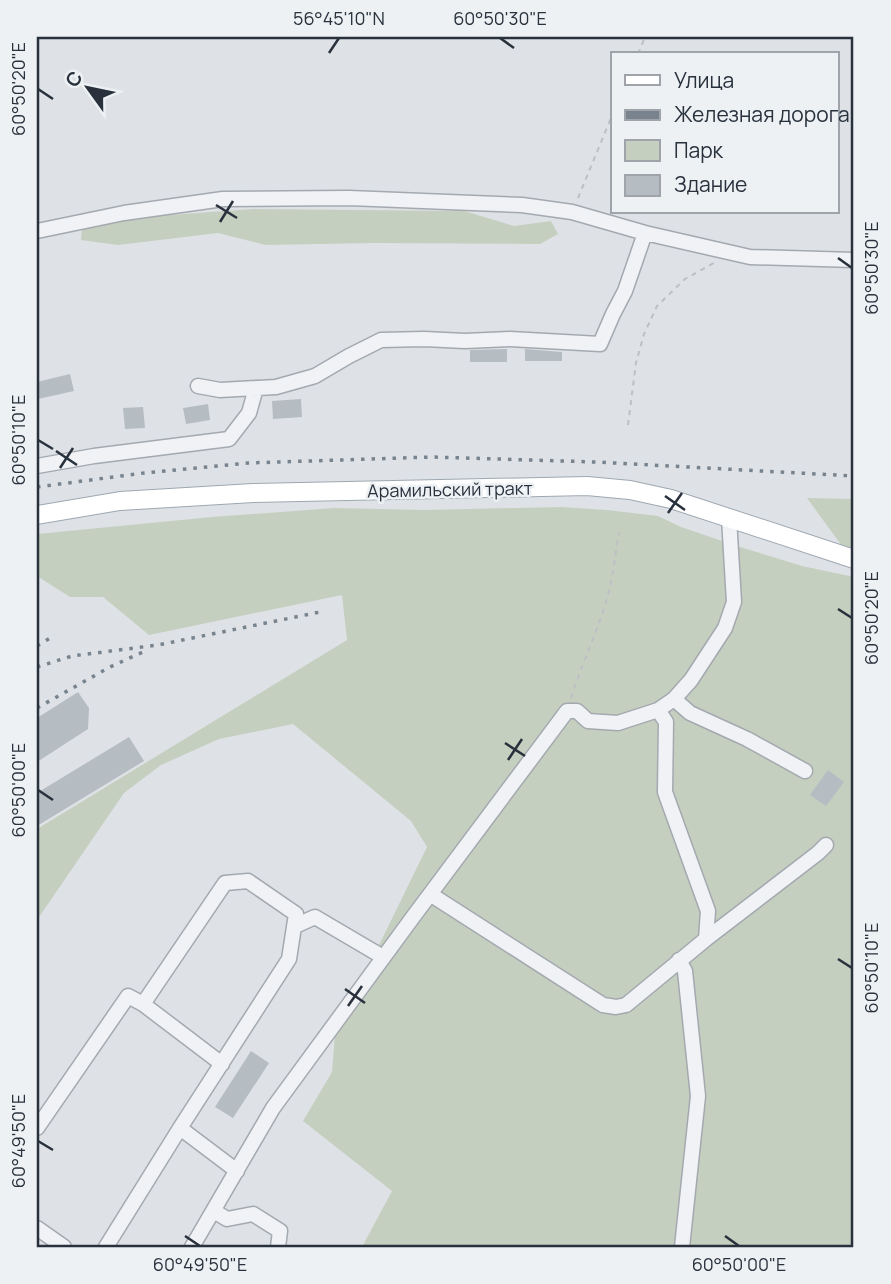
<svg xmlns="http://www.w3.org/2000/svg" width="891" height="1284" viewBox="0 0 891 1284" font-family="Manrope,sans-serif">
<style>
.green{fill:#c5cfbf}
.building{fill:#b5bcc2}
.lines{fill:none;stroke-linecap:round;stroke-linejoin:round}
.minor-casing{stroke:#a4a9b0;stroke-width:17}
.major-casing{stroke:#9ea8b1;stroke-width:20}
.path{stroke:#bcc0c5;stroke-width:2;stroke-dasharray:5 5;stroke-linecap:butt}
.minor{stroke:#f0f2f5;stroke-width:14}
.major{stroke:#fff;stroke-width:18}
.rail{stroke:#78838e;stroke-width:3.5;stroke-dasharray:3.5 7;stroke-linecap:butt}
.ticks{fill:none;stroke:#28313c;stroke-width:2.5}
.labels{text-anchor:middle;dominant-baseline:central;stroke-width:5;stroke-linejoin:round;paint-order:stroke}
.street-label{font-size:18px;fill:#28313c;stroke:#edf1f4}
.neatline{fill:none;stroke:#28313c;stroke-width:2.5}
.ticks-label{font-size:18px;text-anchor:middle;fill:#28313c}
</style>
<rect width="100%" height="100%" fill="#dee2e6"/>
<path class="green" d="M253,209L464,211L514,226L551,221L558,234L540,244L373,243L266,245L218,233L118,245L81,240L82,229L128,218Z
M807,498L854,499V549L842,546Z
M561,507L607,510L658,516L681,527L740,547L802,566L854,577V1247H362L392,1191L303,1121L332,1072L335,1035L427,847L411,821L293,724L219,739L161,765L124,793L37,920V829L347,640L342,595L149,635L103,597H70L37,576V534L212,517L334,508L424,510Z"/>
<path class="building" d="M507,349V362H470V350Z
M525,349L562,352V361H525Z
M70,374L74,391L38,399L37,382Z
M301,399L302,417L273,419L272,401Z
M208,404L210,420L186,424L183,408Z
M143,407L145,428L125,429L123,408Z
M78,692L89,708L88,729L37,762V718Z
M129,737L144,761L37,826V793Z
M828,770L844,782L826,806L810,795Z
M251,1051L269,1063L233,1118L215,1107Z"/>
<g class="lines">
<g class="minor-casing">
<path id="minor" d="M37,231L124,213L223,199L349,198L522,205L572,212L645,233L750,257L854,260
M198,386L220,390L276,387L315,376L349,356L381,340L424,339L465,341L510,339L600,344L613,314L625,291L645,233
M37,466L94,456L229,439L249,413L256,388
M674,699L690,713L747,739L805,771
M658,710L666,722L665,792L708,911L706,939
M430,894L603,1005L616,1007L626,1005L706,939L818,853L826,845
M295,926L315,917L383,957
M679,960L685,971L698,1096L682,1247
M143,1004L222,1064
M37,1128L128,996L143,1004L225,883L248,881L296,914L289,959L180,1128L106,1247
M180,1128L237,1171
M214,1211L227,1219L253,1214L280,1231L278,1247
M37,1228L64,1247
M192,1247L273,1108L413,917L567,711H577L588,721L618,723L658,710L674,699L691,680L725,628L734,602L729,518"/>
</g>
<g class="major-casing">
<path id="major" d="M37,515L120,501L253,493L587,486L630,490L671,499L854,559"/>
</g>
<path class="path" d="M638,54L645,37
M578,198L613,113
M628,425L636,363L644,334L657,306L685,279L714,263
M571,698C581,666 596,635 606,602C613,579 615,555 619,532"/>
<use href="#minor" class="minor"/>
<use href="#major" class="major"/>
<path class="rail" d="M37,487L144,473L248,463L432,457L596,462L854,476
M37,646L55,635
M37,667L72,656L158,645L325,611
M37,708L110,667L145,651"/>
</g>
<path class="ticks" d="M500,38L514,48M329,53L339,38M38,89L53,99M216,205L237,218M220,222L233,201M838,258L852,268M38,440L53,449M56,451L77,465M60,468L73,448M665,496L685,510M668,513L682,493M838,609L852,618M505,743L525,756M508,760L522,739M38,790L53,800M838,959L852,968M345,989L365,1003M348,1006L362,986M38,1141L53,1150M185,1236L200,1246M725,1236L739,1246"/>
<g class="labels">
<g class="street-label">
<text transform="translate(450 489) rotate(-1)">Арамильский тракт</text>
</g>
</g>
<rect width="891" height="1284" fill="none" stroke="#edf1f4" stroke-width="77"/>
<rect x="611" y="52" width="228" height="161" fill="#edf1f4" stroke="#9ea4aa" stroke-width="2"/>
<rect x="625" y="75" width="35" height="10" fill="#ffffff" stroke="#9ea4aa" stroke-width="2"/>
<text x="674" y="88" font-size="21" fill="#28313c">Улица</text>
<rect x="625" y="110" width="35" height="10" fill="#78838e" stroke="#9ea4aa" stroke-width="2"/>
<text x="674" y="122" font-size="21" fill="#28313c">Железная дорога</text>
<rect x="625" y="140" width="35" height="21" fill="#c5cfbf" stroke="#9ea4aa" stroke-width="2"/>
<text x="674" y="158" font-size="21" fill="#28313c">Парк</text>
<rect x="625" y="175" width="35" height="21" fill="#b5bcc2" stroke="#9ea4aa" stroke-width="2"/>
<text x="674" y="192" font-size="21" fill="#28313c">Здание</text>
<g transform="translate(88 88) rotate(303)" stroke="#edf1f4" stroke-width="5" paint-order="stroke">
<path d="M0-5L12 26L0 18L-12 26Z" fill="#28313c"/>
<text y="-10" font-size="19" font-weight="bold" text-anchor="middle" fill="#28313c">С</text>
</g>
<rect x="38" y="38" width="814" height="1208" class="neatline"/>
<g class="ticks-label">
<text x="339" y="25">56°45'10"N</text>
<text x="500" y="25">60°50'30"E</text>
<text transform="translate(19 89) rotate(-90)" y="6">60°50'20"E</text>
<text transform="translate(872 268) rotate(-90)" y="6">60°50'30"E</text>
<text transform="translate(19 440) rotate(-90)" y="6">60°50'10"E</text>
<text transform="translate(872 618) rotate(-90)" y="6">60°50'20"E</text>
<text transform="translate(19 790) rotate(-90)" y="6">60°50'00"E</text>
<text transform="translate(872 968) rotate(-90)" y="6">60°50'10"E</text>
<text transform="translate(19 1141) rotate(-90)" y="6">60°49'50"E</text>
<text x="200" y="1271">60°49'50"E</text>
<text x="739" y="1271">60°50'00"E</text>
</g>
</svg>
